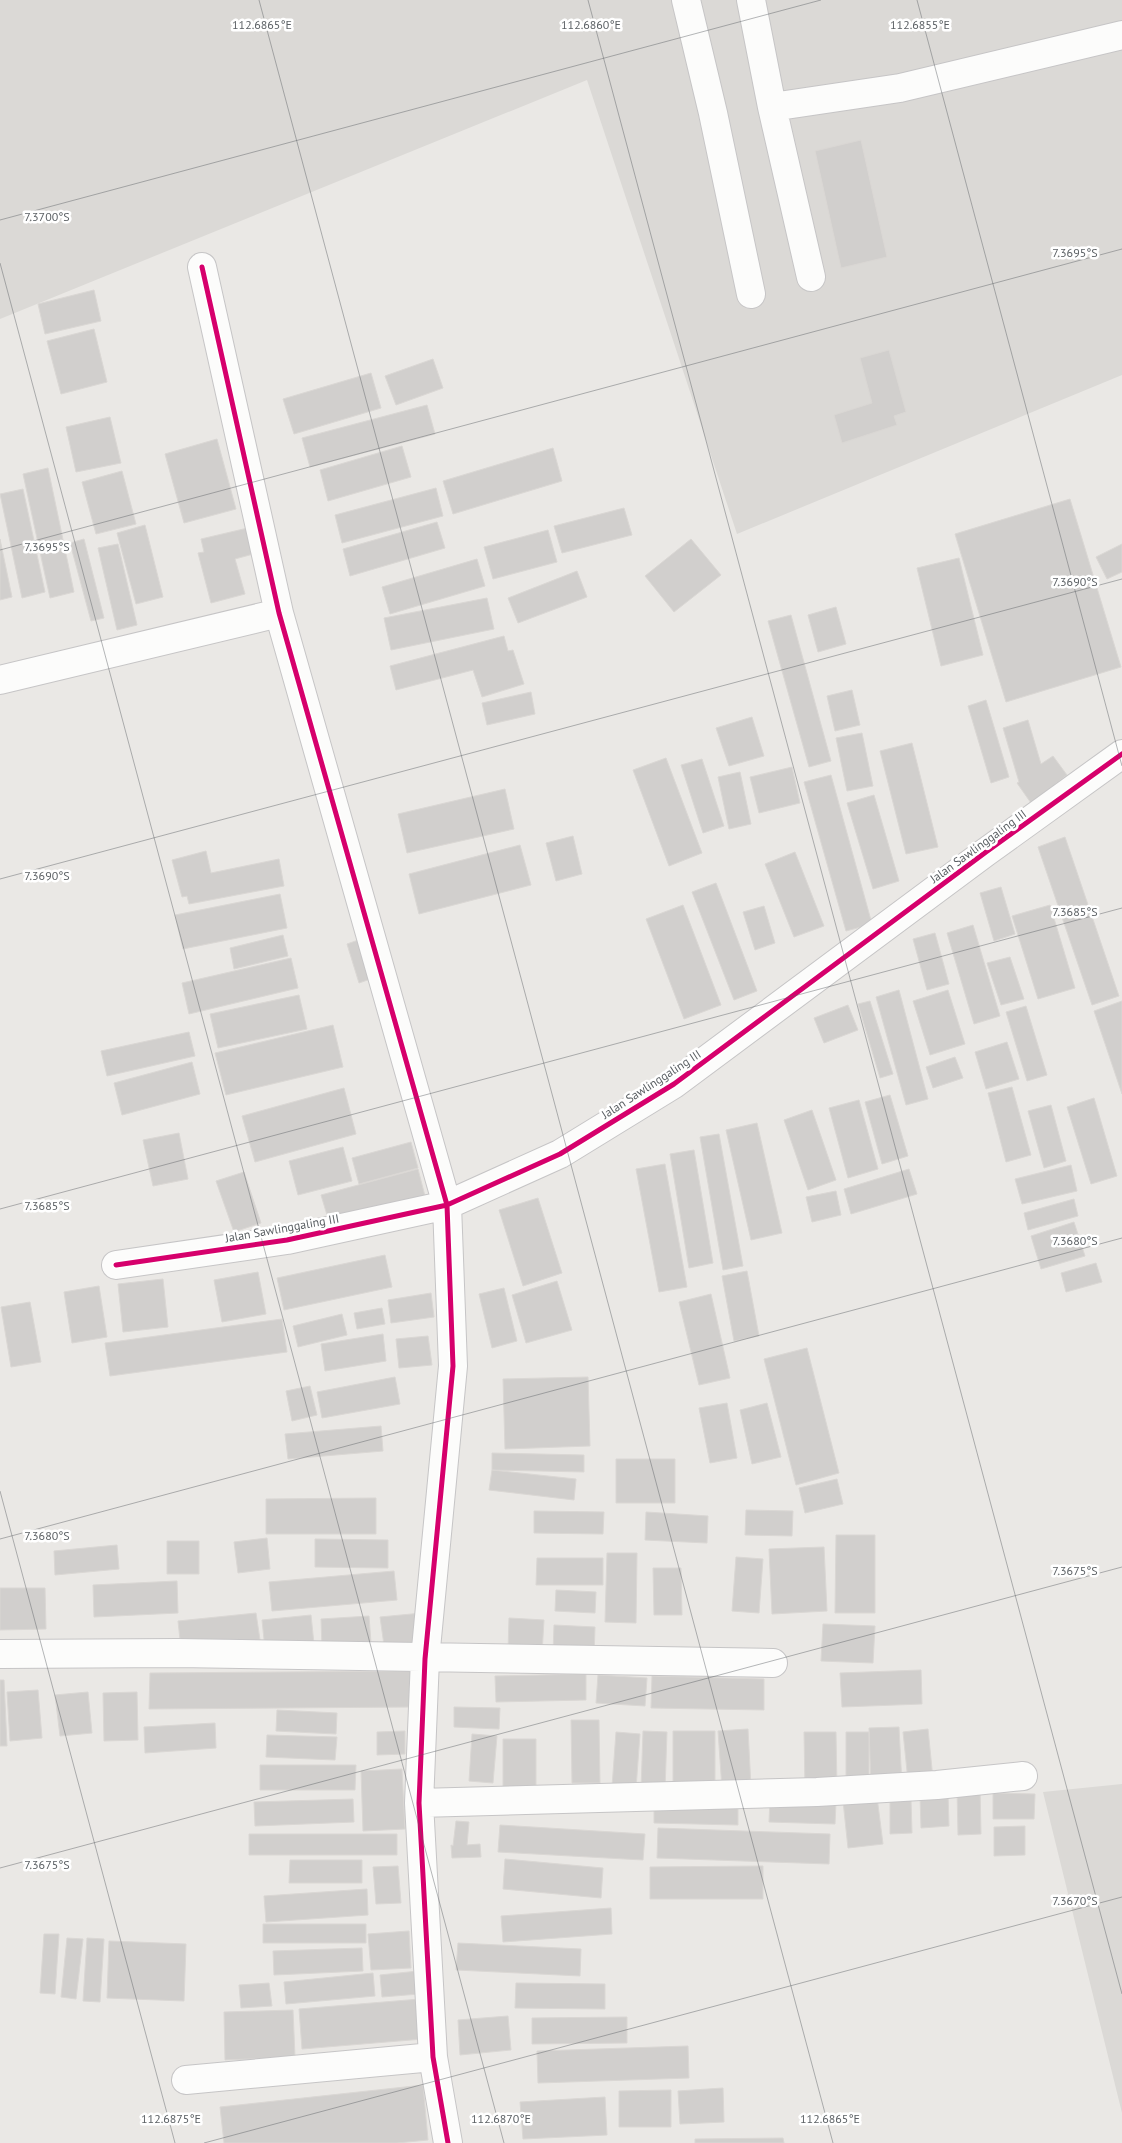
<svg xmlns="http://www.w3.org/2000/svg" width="1122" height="2143" viewBox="0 0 1122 2143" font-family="'PT Sans',sans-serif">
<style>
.industrial{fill:#dbd9d6}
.building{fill:#d1cfcd;stroke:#dad7d4}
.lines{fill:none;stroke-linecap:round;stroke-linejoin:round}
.minor-casing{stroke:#c6c5c6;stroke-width:30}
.minor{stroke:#fcfcfb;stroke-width:28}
.cycleway-casing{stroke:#fff;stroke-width:8}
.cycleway{stroke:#d6006c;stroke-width:5}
.ticks{fill:none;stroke:#5a5f63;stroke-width:1;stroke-opacity:0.45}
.labels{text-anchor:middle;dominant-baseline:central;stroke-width:5;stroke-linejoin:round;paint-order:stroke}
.street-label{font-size:12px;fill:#5a5f63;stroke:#fff}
.ticks-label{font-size:12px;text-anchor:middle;fill:#5a5f63;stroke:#fff;stroke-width:5;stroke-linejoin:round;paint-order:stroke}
</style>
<rect width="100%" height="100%" fill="#eae8e5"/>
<path class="industrial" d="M0,0H1122V375L737,534L587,80L0,319Z
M1122,1784V2113L1043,1792Z"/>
<path class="building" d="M861,140L887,257L841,268L815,151Z
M94,290L101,321L45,334L38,304Z
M94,329L107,382L61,394L47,341Z
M889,350L906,412L894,416L897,425L842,443L834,415L872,403L860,358Z
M433,359L443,388L396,405L385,376Z
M371,373L381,408L294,434L283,399Z
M427,405L435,434L310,467L302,438Z
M110,417L121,463L76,472L66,427Z
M217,439L236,509L184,523L165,454Z
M402,446L411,477L328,501L320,470Z
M553,448L562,481L453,514L443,481Z
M48,468L74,592L50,598L23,474Z
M122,471L136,524L96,534L82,482Z
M436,488L443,516L342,543L335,515Z
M23,489L45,592L22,598L0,494Z
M1070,499L1121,667L1006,702L955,534Z
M624,508L632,535L562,553L554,526Z
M437,522L445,548L350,576L343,549Z
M145,525L163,597L136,604L117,533Z
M252,527L257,553L235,559L245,594L211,603L198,553L204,552L201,539Z
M548,530L557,562L493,579L484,547Z
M0,539L12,597L0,600Z
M84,539L104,618L91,621L70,543Z
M691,539L721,575L674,612L645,576Z
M118,544L137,625L117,630L98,548Z
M1122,544V572L1107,579L1096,557Z
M959,558L983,655L941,666L917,568Z
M477,559L485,586L390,614L382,587Z
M577,571L587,597L518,623L508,598Z
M487,598L494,629L391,650L384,618Z
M836,607L846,644L818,652L808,615Z
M791,615L831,761L809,767L768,621Z
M504,636L508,651L513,650L524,684L482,697L473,670L396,690L390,666Z
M852,690L860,725L835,731L827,696Z
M531,692L535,714L487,725L482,703Z
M986,700L1009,777L991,783L968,706Z
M752,717L764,756L729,766L716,728Z
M1028,720L1041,764L1053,756L1067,775L1031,803L1017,783L1019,782L1003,728Z
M862,733L873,786L847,791L836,738Z
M912,743L938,847L906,854L880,751Z
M666,758L702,853L669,866L633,770Z
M702,759L724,826L703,833L681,765Z
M792,767L800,803L759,813L750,777Z
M740,772L751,824L729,829L718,777Z
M831,775L872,924L846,931L804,782Z
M505,789L514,829L407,853L398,814Z
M874,795L899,881L873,889L847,803Z
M573,836L582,874L556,881L546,843Z
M1065,837L1119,996L1092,1005L1038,847Z
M520,845L531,885L419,914L409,874Z
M206,851L211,873L279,859L284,886L189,904L187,896L182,897L172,860Z
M795,852L824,926L794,937L765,864Z
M716,883L757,991L734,1000L692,892Z
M1001,887L1015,934L994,941L980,893Z
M280,894L287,928L183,949L175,915Z
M683,905L721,1005L684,1019L646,919Z
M1050,905L1075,988L1038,999L1012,916Z
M764,906L775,943L755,950L743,912Z
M973,925L1000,1016L974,1024L947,933Z
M935,933L949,984L927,990L913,939Z
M283,935L288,956L234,969L230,948Z
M364,938L376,977L359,983L347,944Z
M1010,957L1024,999L1001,1005L987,963Z
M291,958L298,988L189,1014L182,983Z
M899,990L928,1099L906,1105L876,997Z
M948,990L965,1044L930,1055L913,1001Z
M299,995L307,1029L218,1048L210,1014Z
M870,1001L893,1074L880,1078L858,1004Z
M1122,1001V1094L1094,1011Z
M848,1005L858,1030L824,1043L814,1018Z
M1026,1006L1047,1075L1027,1081L1006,1012Z
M333,1025L343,1067L226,1095L215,1053Z
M189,1032L195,1056L107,1076L101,1051Z
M1007,1042L1019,1079L986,1089L975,1052Z
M955,1057L963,1078L933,1088L926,1067Z
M192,1062L200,1094L122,1115L114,1083Z
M1012,1087L1031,1155L1006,1162L988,1093Z
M344,1088L356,1134L255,1162L242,1116Z
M890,1095L908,1156L882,1164L865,1102Z
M1094,1098L1117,1176L1091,1184L1067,1107Z
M859,1100L878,1169L848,1178L829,1108Z
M1051,1105L1066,1161L1044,1168L1028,1111Z
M812,1110L836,1180L808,1190L784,1120Z
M757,1123L782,1233L751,1240L726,1130Z
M179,1133L188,1179L153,1186L143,1140Z
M719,1134L743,1266L723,1270L700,1137Z
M411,1142L418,1168L359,1184L352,1158Z
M343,1147L352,1181L298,1195L289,1161Z
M694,1150L713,1263L689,1268L670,1154Z
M665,1164L687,1287L659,1292L636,1169Z
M1071,1165L1077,1191L1022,1204L1015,1179Z
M418,1169L426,1200L330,1225L321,1195Z
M909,1169L917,1194L851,1214L844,1189Z
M244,1172L261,1223L234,1232L216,1181Z
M836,1191L841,1215L812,1222L806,1197Z
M538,1198L562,1273L523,1286L499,1210Z
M1074,1199L1078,1216L1028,1230L1024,1213Z
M1074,1222L1085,1256L1041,1269L1031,1236Z
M385,1255L392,1287L284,1310L277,1278Z
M1096,1263L1102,1282L1066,1292L1061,1273Z
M747,1271L759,1336L734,1341L722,1276Z
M258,1272L266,1314L222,1322L214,1280Z
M163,1279L168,1327L123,1332L118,1284Z
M557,1281L572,1330L526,1343L512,1295Z
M99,1286L107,1337L72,1343L64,1292Z
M504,1288L517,1341L492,1348L479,1294Z
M431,1293L434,1317L391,1323L388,1300Z
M711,1294L730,1378L699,1385L679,1302Z
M30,1302L41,1362L11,1367L1,1307Z
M382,1308L385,1324L357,1329L354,1313Z
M342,1314L347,1335L298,1347L293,1326Z
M282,1319L287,1352L110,1376L105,1343Z
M383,1334L386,1361L325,1371L321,1344Z
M428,1336L432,1365L399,1368L396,1339Z
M807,1348L839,1473L796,1485L764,1359Z
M395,1377L400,1404L322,1418L317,1392Z
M588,1377L590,1446L505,1449L503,1379Z
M310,1386L317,1415L292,1421L286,1391Z
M727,1403L737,1458L710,1463L699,1408Z
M767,1403L781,1457L752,1464L740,1410Z
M381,1426L383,1451L288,1459L285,1434Z
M492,1453L584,1455V1472L492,1470Z
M616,1459H675V1503H616Z
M492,1470L576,1479L574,1500L489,1490Z
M837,1479L843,1504L805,1513L799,1488Z
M376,1498V1534H266V1499Z
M746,1510L793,1511L792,1536L745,1535Z
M534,1511L604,1512L603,1534L534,1533Z
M646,1512L708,1516L707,1543L645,1540Z
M836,1535H875V1613H835Z
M267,1538L270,1569L238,1573L234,1542Z
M315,1539L388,1540V1568L315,1567Z
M167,1541H199V1574H167Z
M117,1545L119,1569L55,1575L54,1551Z
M824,1547L827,1611L772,1614L769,1549Z
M607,1553H637L636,1623L605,1622Z
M736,1557L763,1559L759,1613L732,1611Z
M537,1558H603V1585H536Z
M653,1568H681L682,1615H654Z
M394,1571L397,1600L272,1611L269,1582Z
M177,1581L178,1613L94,1617L93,1585Z
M0,1588H45L46,1629L0,1630Z
M556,1590L596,1592L595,1613L555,1611Z
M256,1613L260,1640L181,1649L178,1621Z
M422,1613L426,1641L384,1645L380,1617Z
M311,1615L314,1644L265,1649L262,1620Z
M369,1616L371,1643L322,1647L321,1619Z
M509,1618L544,1620L542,1653L508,1652Z
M823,1624L875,1626L873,1663L821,1661Z
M554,1625L595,1627L594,1656L553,1655Z
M921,1670L922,1704L842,1707L840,1673Z
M413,1671L414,1707L149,1709L150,1673Z
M586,1674V1700L496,1702L495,1676Z
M598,1675L647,1678L645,1706L596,1703Z
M652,1676L764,1679V1710L651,1708Z
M0,1680H4L7,1746H0Z
M38,1690L42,1738L10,1741L7,1692Z
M88,1692L92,1733L60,1736L55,1695Z
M137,1692L138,1740L104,1741L103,1693Z
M454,1707L500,1708L499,1729L454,1727Z
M277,1710L337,1713L336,1734L276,1731Z
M571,1720H599L600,1783H572Z
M215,1723L216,1748L145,1753L144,1727Z
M899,1727L902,1785L871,1786L869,1728Z
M748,1729L751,1787L722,1789L718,1731Z
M928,1729L933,1779L908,1781L903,1732Z
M405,1731V1754L377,1755V1732Z
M643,1731L667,1732L665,1791L641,1790Z
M673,1731H715V1785H673Z
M616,1732L640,1734L636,1789L612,1787Z
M804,1732H836L837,1789L805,1790Z
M846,1732H869V1788H846Z
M472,1734L497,1736L493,1783L469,1781Z
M267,1735L337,1737L335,1760L266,1757Z
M503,1739H536V1790L503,1791Z
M260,1765H356L355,1790H260Z
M402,1769L405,1829L363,1831L361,1771Z
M957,1788H980L981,1834L958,1835Z
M948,1793L949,1826L921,1828L920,1795Z
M993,1793L1035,1794L1034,1819H993Z
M877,1797L883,1844L848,1848L843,1801Z
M353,1799L354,1822L255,1826L254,1802Z
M770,1800L836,1802L835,1824L769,1822Z
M890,1800H911L912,1833L890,1834Z
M654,1802L738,1804V1825L654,1823Z
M456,1821L469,1822L467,1845L480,1844L481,1857L452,1858L451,1845L453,1846Z
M500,1825L645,1834L643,1860L498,1852Z
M1025,1826V1855L994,1856V1827Z
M658,1828L830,1834L829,1864L657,1858Z
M249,1834H397V1855H249Z
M505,1859L603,1868L601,1898L503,1889Z
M290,1860H362V1883H289Z
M398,1866L401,1903L376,1904L373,1867Z
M763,1866V1899H650V1867Z
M367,1889L368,1915L266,1922L264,1896Z
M611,1908L612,1934L503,1942L501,1916Z
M263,1924H366V1943H263Z
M409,1931L411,1968L371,1970L368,1934Z
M44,1934H59L55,1994L40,1993Z
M67,1938L83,1939L76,1999L61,1997Z
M87,1938L104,1939L100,2002L83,2001Z
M109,1941L186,1944L184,2001L107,1998Z
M458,1943L581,1949L580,1976L456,1970Z
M362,1948L363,1971L274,1975L273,1951Z
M418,1971L419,1994L382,1997L380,1975Z
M373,1973L375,1996L286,2004L284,1982Z
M269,1983L272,2006L241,2008L239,1985Z
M516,1983L605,1984V2009L515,2008Z
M420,1999L423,2039L302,2049L299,2009Z
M293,2010L295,2057L225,2060L224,2012Z
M508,2016L511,2050L460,2055L458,2020Z
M627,2017V2043L532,2044V2018Z
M688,2046L689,2078L538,2083L537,2051Z
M423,2085L428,2140L397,2143H224L220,2107Z
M723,2088L724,2122L680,2124L678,2091Z
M671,2090V2127H619V2091Z
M605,2097L607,2135L523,2139L520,2102Z
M783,2138L784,2143H695V2139Z"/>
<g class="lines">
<g class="minor-casing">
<path id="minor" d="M686,0L713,113L751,294
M751,0L772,107L811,277
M772,107L900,88L1122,35
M202,267L279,613L447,1205L453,1366L425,1659L419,1803L433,2057L448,2143
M0,680L279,613
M116,1265L287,1240L447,1205L560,1154L674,1084L986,852L1122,754
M0,1654L178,1653L773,1663
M419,1803L817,1792L937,1785L1023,1776
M186,2080L433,2057"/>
</g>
<use href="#minor" class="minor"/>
<g class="cycleway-casing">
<path id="cycleway" d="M202,267L279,613L447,1205L453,1366L425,1659L419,1803L433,2057L448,2143
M116,1265L287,1240L447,1205L560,1154L674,1084L986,852L1122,754"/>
</g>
<use href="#cycleway" class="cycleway"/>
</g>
<path class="ticks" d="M259,0L833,2143M588,0L1122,1994M917,0L1122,766M0,220L821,0M0,263L504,2143M0,550L1122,249M0,879L1122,579M0,1209L1122,908M0,1491L175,2143M0,1539L1122,1238M0,1868L1122,1567M204,2143L1122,1897"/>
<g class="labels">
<g class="street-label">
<text transform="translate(978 846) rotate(-36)">Jalan Sawlinggaling III</text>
<text transform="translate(651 1084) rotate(-33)">Jalan Sawlinggaling III</text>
<text transform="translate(282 1228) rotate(-10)">Jalan Sawlinggaling III</text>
</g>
</g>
<g class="ticks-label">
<text x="262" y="29">112.6865°E</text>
<text x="591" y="29">112.6860°E</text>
<text x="920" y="29">112.6855°E</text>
<text x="47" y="221">7.3700°S</text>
<text x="1075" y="257">7.3695°S</text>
<text x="47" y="551">7.3695°S</text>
<text x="1075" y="586">7.3690°S</text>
<text x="47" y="880">7.3690°S</text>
<text x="1075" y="916">7.3685°S</text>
<text x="47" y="1210">7.3685°S</text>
<text x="1075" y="1245">7.3680°S</text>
<text x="47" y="1540">7.3680°S</text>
<text x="1075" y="1575">7.3675°S</text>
<text x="47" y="1869">7.3675°S</text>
<text x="1075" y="1905">7.3670°S</text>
<text x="171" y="2123">112.6875°E</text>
<text x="501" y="2123">112.6870°E</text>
<text x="830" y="2123">112.6865°E</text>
</g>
</svg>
